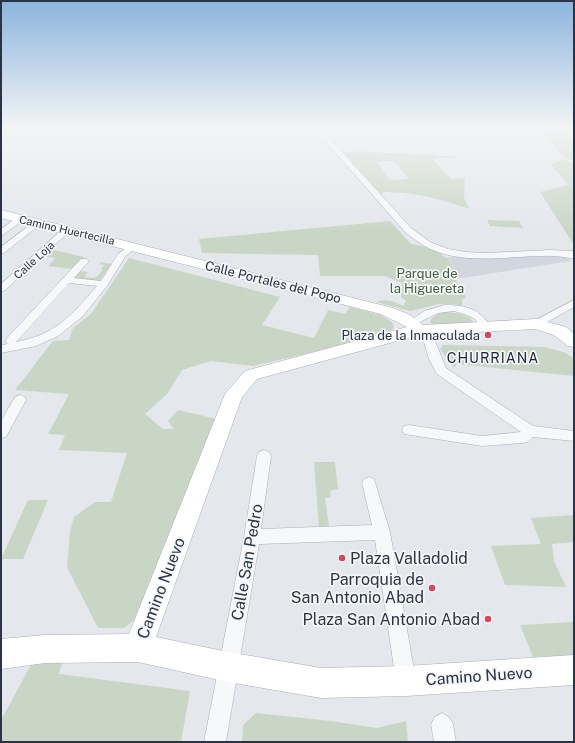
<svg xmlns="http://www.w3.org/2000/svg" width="575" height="743" viewBox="0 0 575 743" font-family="'Public Sans',sans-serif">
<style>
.built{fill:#d2d6de}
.green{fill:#c9d6c5;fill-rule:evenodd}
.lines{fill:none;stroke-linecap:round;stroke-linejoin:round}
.street-casing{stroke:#a9aeb7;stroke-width:1}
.secondary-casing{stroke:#a9aeb7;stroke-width:1}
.street{fill:#f7f8fa;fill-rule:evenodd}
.secondary{fill:#fff;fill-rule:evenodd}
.poi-dot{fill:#d1495b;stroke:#f4f6f9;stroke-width:1.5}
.labels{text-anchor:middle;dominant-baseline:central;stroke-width:3.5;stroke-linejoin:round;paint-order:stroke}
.far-street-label{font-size:11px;fill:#2b3445;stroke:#f4f6f9}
.park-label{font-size:13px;fill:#3f6138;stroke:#f4f6f9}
.street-label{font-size:13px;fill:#2b3445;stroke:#f4f6f9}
.poi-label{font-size:13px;fill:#2b3445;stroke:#f4f6f9;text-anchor:end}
.neighbourhood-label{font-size:14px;letter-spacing:1px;fill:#1d2536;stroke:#f4f6f9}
.near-poi-label{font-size:16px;fill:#2b3445;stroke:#f4f6f9;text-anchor:end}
.near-street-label{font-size:16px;fill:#2b3445;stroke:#f4f6f9}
</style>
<rect width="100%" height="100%" fill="#e4e7ec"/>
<path class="built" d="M553,255L565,257L571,261L456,279L452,272L455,271L447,258L449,257L485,259Z"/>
<path class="green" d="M390,128L496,131L494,133L454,134L436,133L435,135L419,133L420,131Z
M543,128H574V161L562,156L546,135Z
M357,151L458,157V158H432L451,179L465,178L464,198L470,209C442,200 415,191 385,192L382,193V196L343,152H357ZM394,161L409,179H408L390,180L377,162Z
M562,159L574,164V245L540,192L569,185L551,165Z
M487,220L519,221L523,228L490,226Z
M390,221L411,244C421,245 431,249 439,253C443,255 443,257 447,258L455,272L452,273L466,297L462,300V306L453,304H439L410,311L376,302C386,299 395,301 403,306L406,301L401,297L402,283L385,276H320L318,255L202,253L199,239Z
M49,249L84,257L72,269L48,266L56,258L41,256Z
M129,258L280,297L262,325L314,338L328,310L345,314L350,307L381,315L392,322L394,327L390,332L322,350L253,366L211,361L182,370L167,394L145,414L163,429H174L168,421L178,410L217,419L138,617L124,628H98L67,567L70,532L74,517L95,502H111L127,453L59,450L65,435L48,434L69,394L15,390L53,341L69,340L73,328L91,314Z
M101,262L112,264L99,281L72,278L78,271L88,272L84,277L95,278L103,270L101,269L104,265L99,264Z
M446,312C455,313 468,313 473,322L472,324L432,325L430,321C434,315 439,313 446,312Z
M443,345L545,347L566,353L574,359V376L457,364L454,368L440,349Z
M314,462H335L338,489L330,491L331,497L325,498L329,527L319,528Z
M28,500H48L23,559H1Z
M574,515V542L552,544L554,561L566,587L505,585L491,546L541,544L531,518Z
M574,622V655L533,657L520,625Z
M32,663H62L59,674L190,691L181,742H1V720Z
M256,713L330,721L377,728L406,721L408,742H242L243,725Z"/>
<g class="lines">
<g class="street-casing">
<path id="street" d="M314,128H320L411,228L430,242L448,249L466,252L486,253L550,250L572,251L574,252V259C556,254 538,256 519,257C488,259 451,262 423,245C416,241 411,236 405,232Z
M18,217H24L25,219L1,236V229Z
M35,221H38L42,223L4,253L1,254V247Z
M64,228H67L71,230L4,291L1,292V284Z
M133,243L137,246L125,257L107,286L82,317L58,336L36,346L1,353V345L8,344L5,341L7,338L81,259H87L89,261L74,278L101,281L118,254ZM69,283L97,286C72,315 55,335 16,342Z
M574,300V307L540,326H532L531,324L532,322Z
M445,305C466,305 481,309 491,328L490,330H482L475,319L467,315L454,311L438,313L412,326L407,323L424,311Z
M419,327L423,328L435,341L446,368L533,426L574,431V441L533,437L528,442L523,443L482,446L404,434L402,430L404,426L409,425L482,436L521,432L437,374L429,359L424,342L414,330Z
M20,395L25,397L26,400L6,437L1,438V421L15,397Z
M264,450L269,452L271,456L261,529L372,525L362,483L364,479L369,477L374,479L390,532L416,681L413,688L406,691L399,688L396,681L375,540L259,544L226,742H204L244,537L257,456L259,452Z
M442,713L449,717L453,724L456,742H434L431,724L435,717Z"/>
</g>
<g class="secondary-casing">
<path id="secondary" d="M1,210L393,308L410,315L423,325L536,319L566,327L574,334V347L568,346L554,335L535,329L419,335L257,379L242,397L156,637L228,652L321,668L406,666L574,655V685L406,696L321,698L228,682L138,662L45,663L1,669V639L45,635L129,634L225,394L245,371L407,327L381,314L1,218Z"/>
</g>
<use href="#street" class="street"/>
<use href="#secondary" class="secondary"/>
</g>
<linearGradient id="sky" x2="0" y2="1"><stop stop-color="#8bb4dd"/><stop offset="0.55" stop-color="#f3f4f6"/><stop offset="1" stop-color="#f3f4f6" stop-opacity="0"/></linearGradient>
<rect width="575" height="232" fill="url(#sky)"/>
<g class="poi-dot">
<circle cx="488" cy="335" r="4"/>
<circle cx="342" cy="558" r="4"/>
<circle cx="432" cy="588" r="4"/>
<circle cx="488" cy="619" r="4"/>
</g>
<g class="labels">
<g class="far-street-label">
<text transform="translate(67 230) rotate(13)">Camino Huertecilla</text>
<text transform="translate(34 260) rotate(-42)">Calle Loja</text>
</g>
<g class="park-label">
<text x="427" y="273">Parque de<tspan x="427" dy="15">la Higuereta</tspan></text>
</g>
<g class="street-label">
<text transform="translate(273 282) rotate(14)">Calle Portales del Popo</text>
</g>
<g class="poi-label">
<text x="480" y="335">Plaza de la Inmaculada</text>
</g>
<g class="neighbourhood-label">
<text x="493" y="358">CHURRIANA</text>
</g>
<g class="near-poi-label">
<text x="350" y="558" text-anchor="start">Plaza Valladolid</text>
<text x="424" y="579">Parroquia de<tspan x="424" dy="18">San Antonio Abad</tspan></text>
<text x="480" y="619">Plaza San Antonio Abad</text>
</g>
<g class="near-street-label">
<text transform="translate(247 562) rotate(-80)">Calle San Pedro</text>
<text transform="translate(161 588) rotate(-69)">Camino Nuevo</text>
<text transform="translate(479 676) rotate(-4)">Camino Nuevo</text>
</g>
</g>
<rect width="575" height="743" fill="none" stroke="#2b3445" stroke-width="4"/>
</svg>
